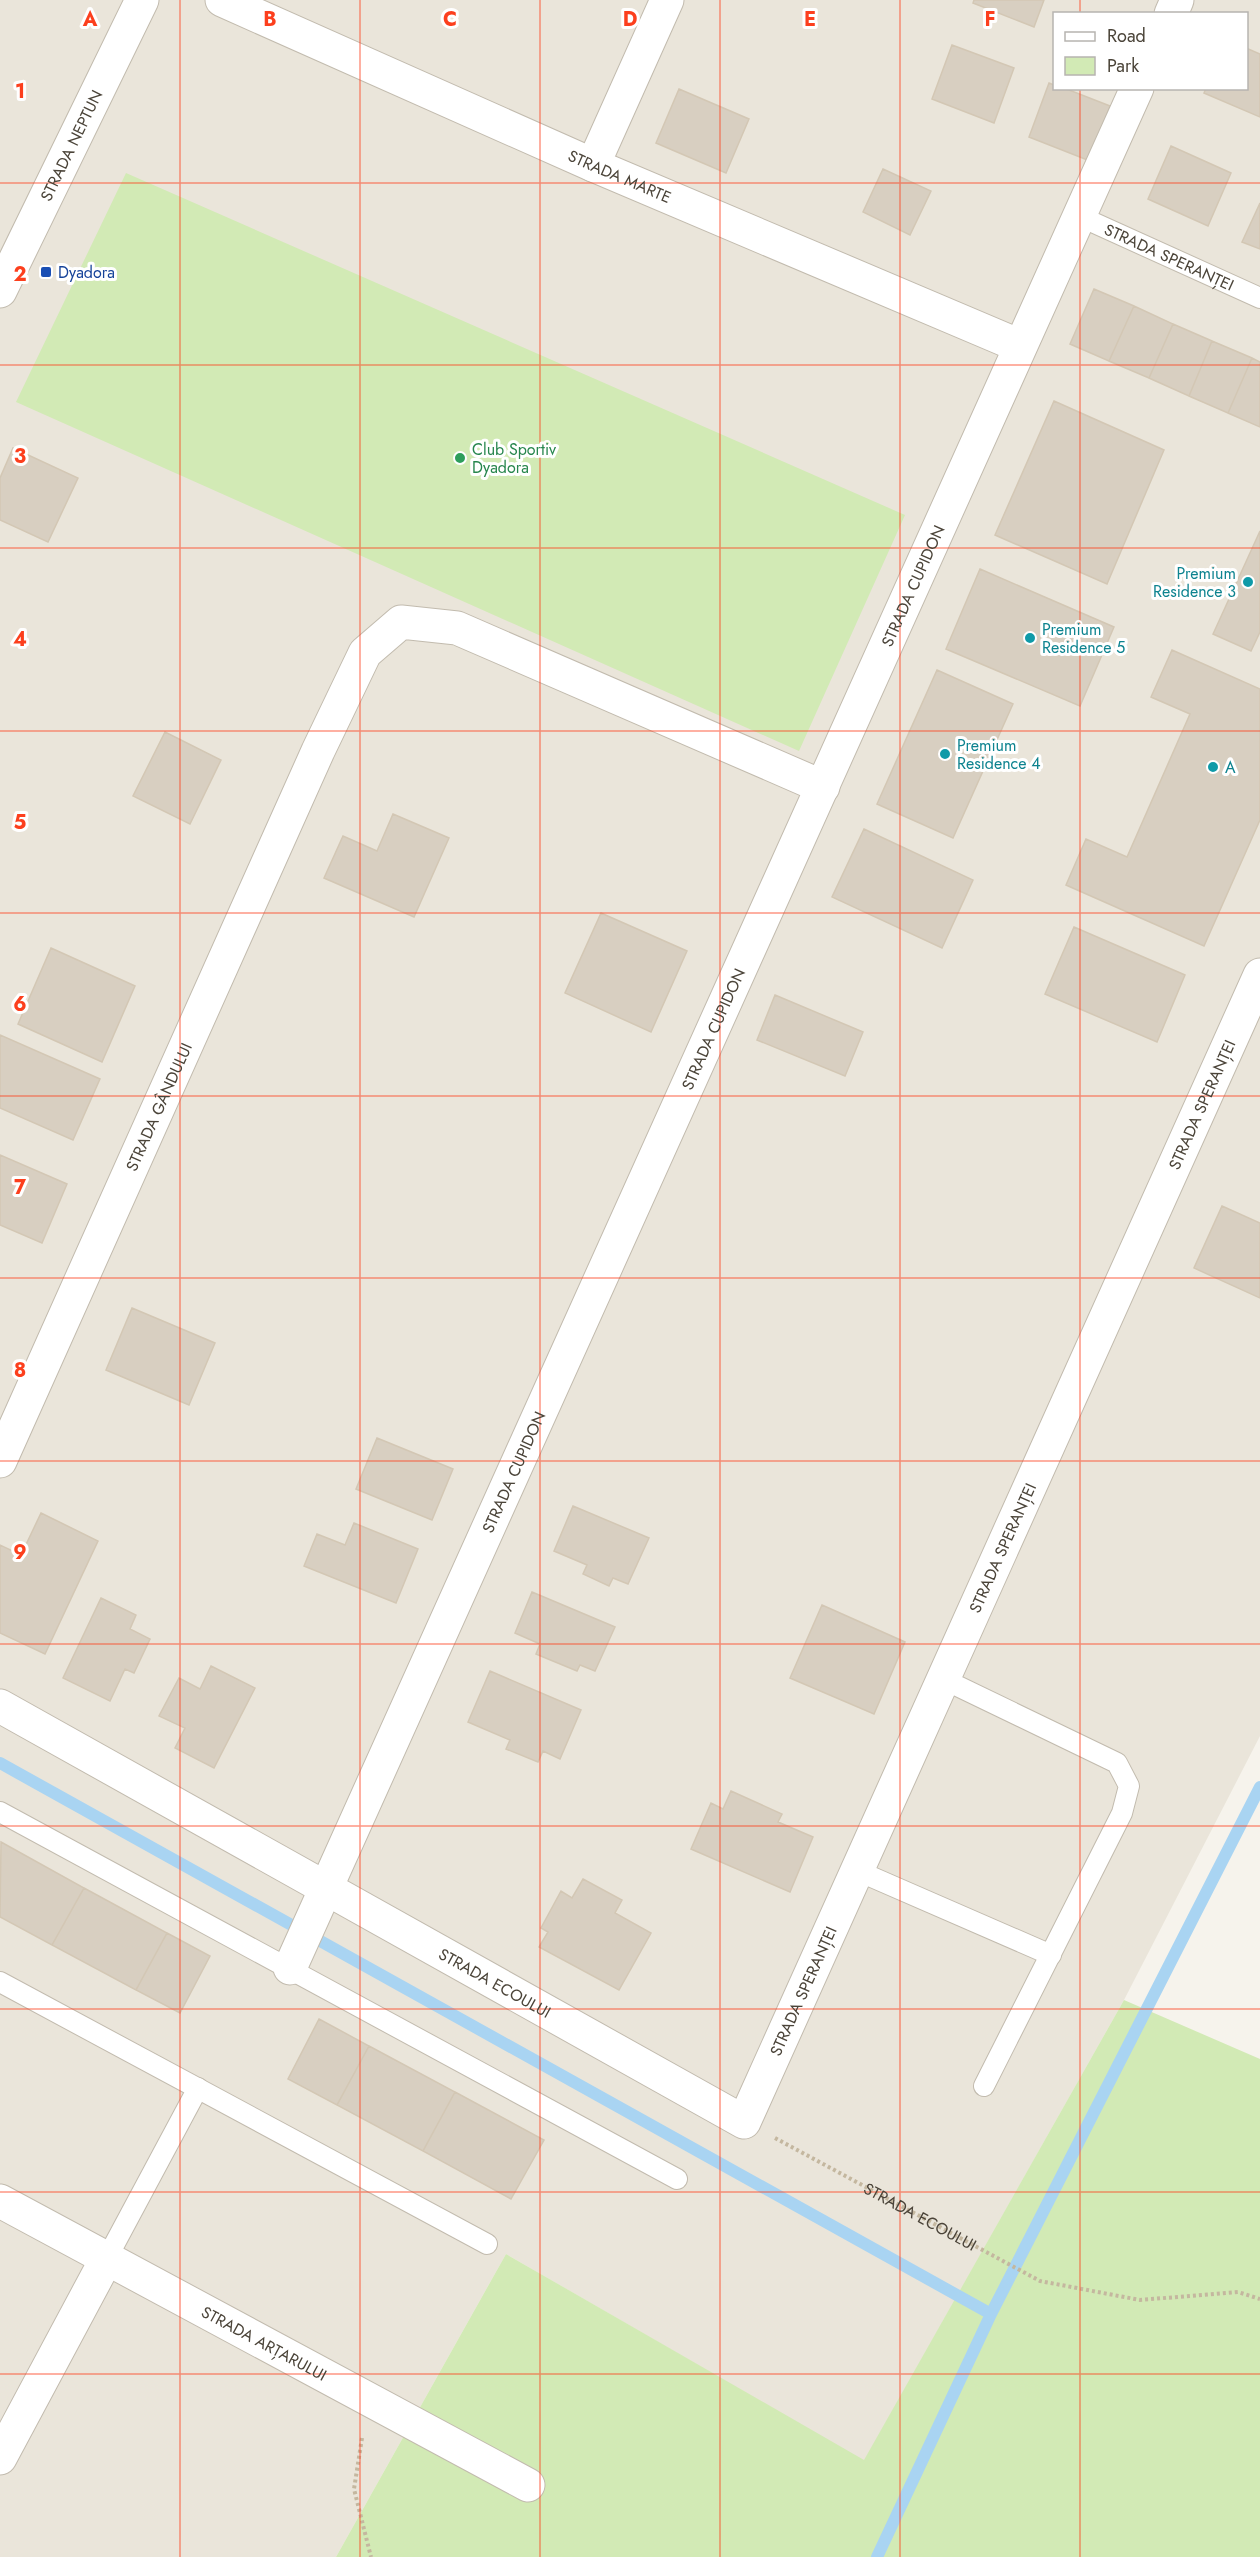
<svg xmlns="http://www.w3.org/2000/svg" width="1260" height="2557" viewBox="0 0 1260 2557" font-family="Jost,sans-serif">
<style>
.residential{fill:#eae5da;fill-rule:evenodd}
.green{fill:#d2eab5}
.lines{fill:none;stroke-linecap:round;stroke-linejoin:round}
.stream{stroke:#a9d4f2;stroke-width:12}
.building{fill:#d8cfc1;stroke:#d3c7b4;stroke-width:1.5}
.service-casing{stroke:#c2bbae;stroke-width:22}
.minor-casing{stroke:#c2bbae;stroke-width:35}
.tertiary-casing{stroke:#c2bbae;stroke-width:35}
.path{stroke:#c4b79f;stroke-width:4;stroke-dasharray:3 3;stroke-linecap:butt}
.service{stroke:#fff;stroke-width:20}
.minor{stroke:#fff;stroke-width:33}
.tertiary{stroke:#fff;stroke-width:33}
.grid{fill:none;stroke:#fc3f1d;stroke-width:1.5;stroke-opacity:0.55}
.transit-dot{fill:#1a4fb4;stroke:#fff;stroke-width:2}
.leisure-dot{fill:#2e9e5b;stroke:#fff;stroke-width:2}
.culture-dot{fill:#0f9aa8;stroke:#fff;stroke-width:2}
.labels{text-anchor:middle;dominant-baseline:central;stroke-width:6;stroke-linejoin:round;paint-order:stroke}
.street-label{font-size:16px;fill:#4b4439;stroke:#fff}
.transit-label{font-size:16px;fill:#164399;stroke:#fff;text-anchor:start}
.leisure-label{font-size:16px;fill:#27864d;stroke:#fff;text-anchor:start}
.culture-label{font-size:16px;fill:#0d838f;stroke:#fff;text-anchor:start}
.grid-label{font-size:20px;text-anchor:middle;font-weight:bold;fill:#fc3f1d;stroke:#fff;stroke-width:6;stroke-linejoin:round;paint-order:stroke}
</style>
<rect width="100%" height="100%" fill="#f6f3ec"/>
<path class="residential" d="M0,0H1260V1736L1124,2000L864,2461L506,2254L336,2557H0ZM1054,14H1246V88H1054Z"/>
<path class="green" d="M126,173L905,515L799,751L16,402Z
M1124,2000L1260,2059V2557H336L506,2254L864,2460Z"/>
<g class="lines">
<path class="stream" d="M0,1763L991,2314
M877,2557L991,2314L1260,1787"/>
</g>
<path class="building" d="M974,0H1044L1034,27L973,3Z
M952,45L1014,68L994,123L932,99Z
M1246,48L1260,54V117L1204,93L1206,88H1246Z
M1049,83L1054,85V88H1064L1110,106L1090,161L1029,137Z
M679,89L749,119L726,173L656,143Z
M1171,146L1231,173L1208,226L1148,199Z
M883,169L931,191L910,235L863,212Z
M1260,203V249L1242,242Z
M1094,289L1134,306L1109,361L1070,344Z
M1134,306L1173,324L1149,378L1109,361Z
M1173,324L1212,341L1189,396L1149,378Z
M1212,341L1252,358L1228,413L1189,396Z
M1252,358L1260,362V427L1228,413Z
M1054,401L1164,450L1107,584L995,535Z
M13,448L78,478L48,542L0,520V478Z
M1260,531V632L1251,651L1213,634Z
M980,569L1114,627L1080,706L946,649Z
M1172,650L1260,689V820L1204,946L1066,885L1086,839L1127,857L1190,714L1151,697Z
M937,670L1013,704L953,838L877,804Z
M165,732L221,760L190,824L133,796Z
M393,814L449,838L414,917L324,878L343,836L377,851Z
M864,829L973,880L942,948L832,897Z
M601,913L687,951L651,1032L565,993Z
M1074,927L1185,975L1157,1042L1045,994Z
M51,948L135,986L102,1062L18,1024Z
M775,995L863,1032L845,1076L757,1040Z
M0,1035L100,1079L73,1140L0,1108Z
M0,1155L67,1184L42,1243L0,1225Z
M1222,1206L1260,1223V1298L1194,1268Z
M132,1308L215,1343L189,1405L106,1370Z
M377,1438L453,1469L432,1520L356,1489Z
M573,1506L649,1538L628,1584L613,1578L609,1586L583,1574L587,1565L554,1551Z
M41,1513L98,1541L45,1654L0,1633V1545L21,1555Z
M354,1523L418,1549L396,1603L304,1566L317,1534L345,1545Z
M532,1592L615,1627L595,1671L580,1665L577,1671L536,1654L540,1644L515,1633Z
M101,1598L136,1615L130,1629L150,1639L134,1673L125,1669L110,1701L63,1678Z
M822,1605L905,1642L874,1714L790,1678Z
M211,1666L255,1688L214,1768L175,1748L185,1728L159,1716L179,1678L200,1689Z
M490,1671L581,1710L560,1759L543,1751L538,1762L506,1749L510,1740L468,1722Z
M731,1791L782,1814L778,1822L813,1837L790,1892L691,1849L711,1803L723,1809Z
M1,1842L84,1888L52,1945L0,1917Z
M583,1879L622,1900L615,1913L651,1933L619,1990L539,1947L548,1932L541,1928L561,1891L572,1898Z
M84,1888L167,1933L136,1990L52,1945Z
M167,1933L210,1956L180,2013L136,1990Z
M319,2019L369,2046L337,2105L288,2079Z
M369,2046L455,2092L423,2151L337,2105Z
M455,2092L544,2140L511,2199L423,2151Z"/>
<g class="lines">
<g class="service-casing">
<g id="service">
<path id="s2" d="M1079,216L1260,298"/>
<path d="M943,1679L1117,1763L1129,1786L1122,1813L984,2086"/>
<path d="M0,1812L677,2179"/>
<path d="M858,1871L1051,1955"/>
<path d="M0,1982L487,2244"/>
<path d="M107,2258L198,2088"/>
</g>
</g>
<g class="minor-casing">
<g id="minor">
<path id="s3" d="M222,0L593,165L1020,346"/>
<path d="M1171,14L1177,0"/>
<path d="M593,165L667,0"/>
<path id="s4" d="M0,1461L318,751L365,653L401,622L457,628L823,787"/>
<path id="s5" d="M0,1706L744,2122L1260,975"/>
<path id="s6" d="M290,1968L1137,88"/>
<path id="s7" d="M0,2201L528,2485"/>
<path d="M0,2458L107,2258"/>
</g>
</g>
<g class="tertiary-casing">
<g id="tertiary">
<path id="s8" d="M0,291L142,0"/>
</g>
</g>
<g class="path">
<path id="s1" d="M775,2138L1040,2281L1140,2300L1238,2292L1260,2299"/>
<path d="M362,2438L354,2489L371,2557"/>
</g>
<use href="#service" class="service"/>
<use href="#minor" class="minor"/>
<use href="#tertiary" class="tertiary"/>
</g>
<path class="grid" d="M180,0V2557M360,0V2557M540,0V2557M720,0V2557M900,0V2557M1080,0V14M1080,88V2557M0,183H1260M0,365H1260M0,548H1260M0,731H1260M0,913H1260M0,1096H1260M0,1278H1260M0,1461H1260M0,1644H1260M0,1826H1260M0,2009H1260M0,2192H1260M0,2374H1260"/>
<rect class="transit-dot" x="40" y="266" width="12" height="12" rx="3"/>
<circle class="leisure-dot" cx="460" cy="458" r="6"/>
<g class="culture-dot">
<circle cx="1248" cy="582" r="6"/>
<circle cx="1030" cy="638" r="6"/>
<circle cx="945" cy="754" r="6"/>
<circle cx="1213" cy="767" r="6"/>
</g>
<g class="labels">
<g class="street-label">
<text stroke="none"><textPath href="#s8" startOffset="162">STRADA NEPTUN</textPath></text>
<text stroke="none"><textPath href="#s3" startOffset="435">STRADA MARTE</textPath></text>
<text stroke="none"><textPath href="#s2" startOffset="99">STRADA SPERANȚEI</textPath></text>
<text stroke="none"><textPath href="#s6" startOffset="1516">STRADA CUPIDON</textPath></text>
<text stroke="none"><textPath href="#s6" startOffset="1030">STRADA CUPIDON</textPath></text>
<text stroke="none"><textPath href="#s5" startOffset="1968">STRADA SPERANȚEI</textPath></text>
<text stroke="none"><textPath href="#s4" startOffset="388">STRADA GÂNDULUI</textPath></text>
<text stroke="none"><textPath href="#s6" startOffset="544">STRADA CUPIDON</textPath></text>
<text stroke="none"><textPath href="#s5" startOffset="1482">STRADA SPERANȚEI</textPath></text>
<text stroke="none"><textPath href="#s5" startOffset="567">STRADA ECOULUI</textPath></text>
<text stroke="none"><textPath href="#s5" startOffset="996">STRADA SPERANȚEI</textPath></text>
<text stroke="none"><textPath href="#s1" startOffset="165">STRADA ECOULUI</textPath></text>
<text stroke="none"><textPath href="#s7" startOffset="300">STRADA ARȚARULUI</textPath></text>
</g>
<g class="transit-label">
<text x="58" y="272">Dyadora</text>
</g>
<g class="leisure-label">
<text x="472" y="449">Club Sportiv<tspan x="472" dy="18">Dyadora</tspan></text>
</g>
<g class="culture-label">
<text x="1236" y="573" text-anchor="end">Premium<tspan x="1236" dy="18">Residence 3</tspan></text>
<text x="1042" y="629">Premium<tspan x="1042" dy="18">Residence 5</tspan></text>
<text x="957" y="745">Premium<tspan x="957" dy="18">Residence 4</tspan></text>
<text x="1225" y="767">A</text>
</g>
</g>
<g class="grid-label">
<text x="90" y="26">A</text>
<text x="270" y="26">B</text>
<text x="450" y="26">C</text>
<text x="630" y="26">D</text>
<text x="810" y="26">E</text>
<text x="990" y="26">F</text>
<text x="20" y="98">1</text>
<text x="20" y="281">2</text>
<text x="20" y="463">3</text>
<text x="20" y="646">4</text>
<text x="20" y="829">5</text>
<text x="20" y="1011">6</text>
<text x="20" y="1194">7</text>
<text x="20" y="1377">8</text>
<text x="20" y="1559">9</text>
</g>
<rect x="1053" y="12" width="195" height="78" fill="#ffffff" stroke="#b7b4b0" stroke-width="1.5"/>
<rect x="1065" y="32" width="30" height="9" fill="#ffffff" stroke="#b7b4b0" stroke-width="1.5"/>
<text x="1107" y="42" font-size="18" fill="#4b4439">Road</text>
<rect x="1065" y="57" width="30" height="18" fill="#d2eab5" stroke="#b7b4b0" stroke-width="1.5"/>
<text x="1107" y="72" font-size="18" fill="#4b4439">Park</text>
</svg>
